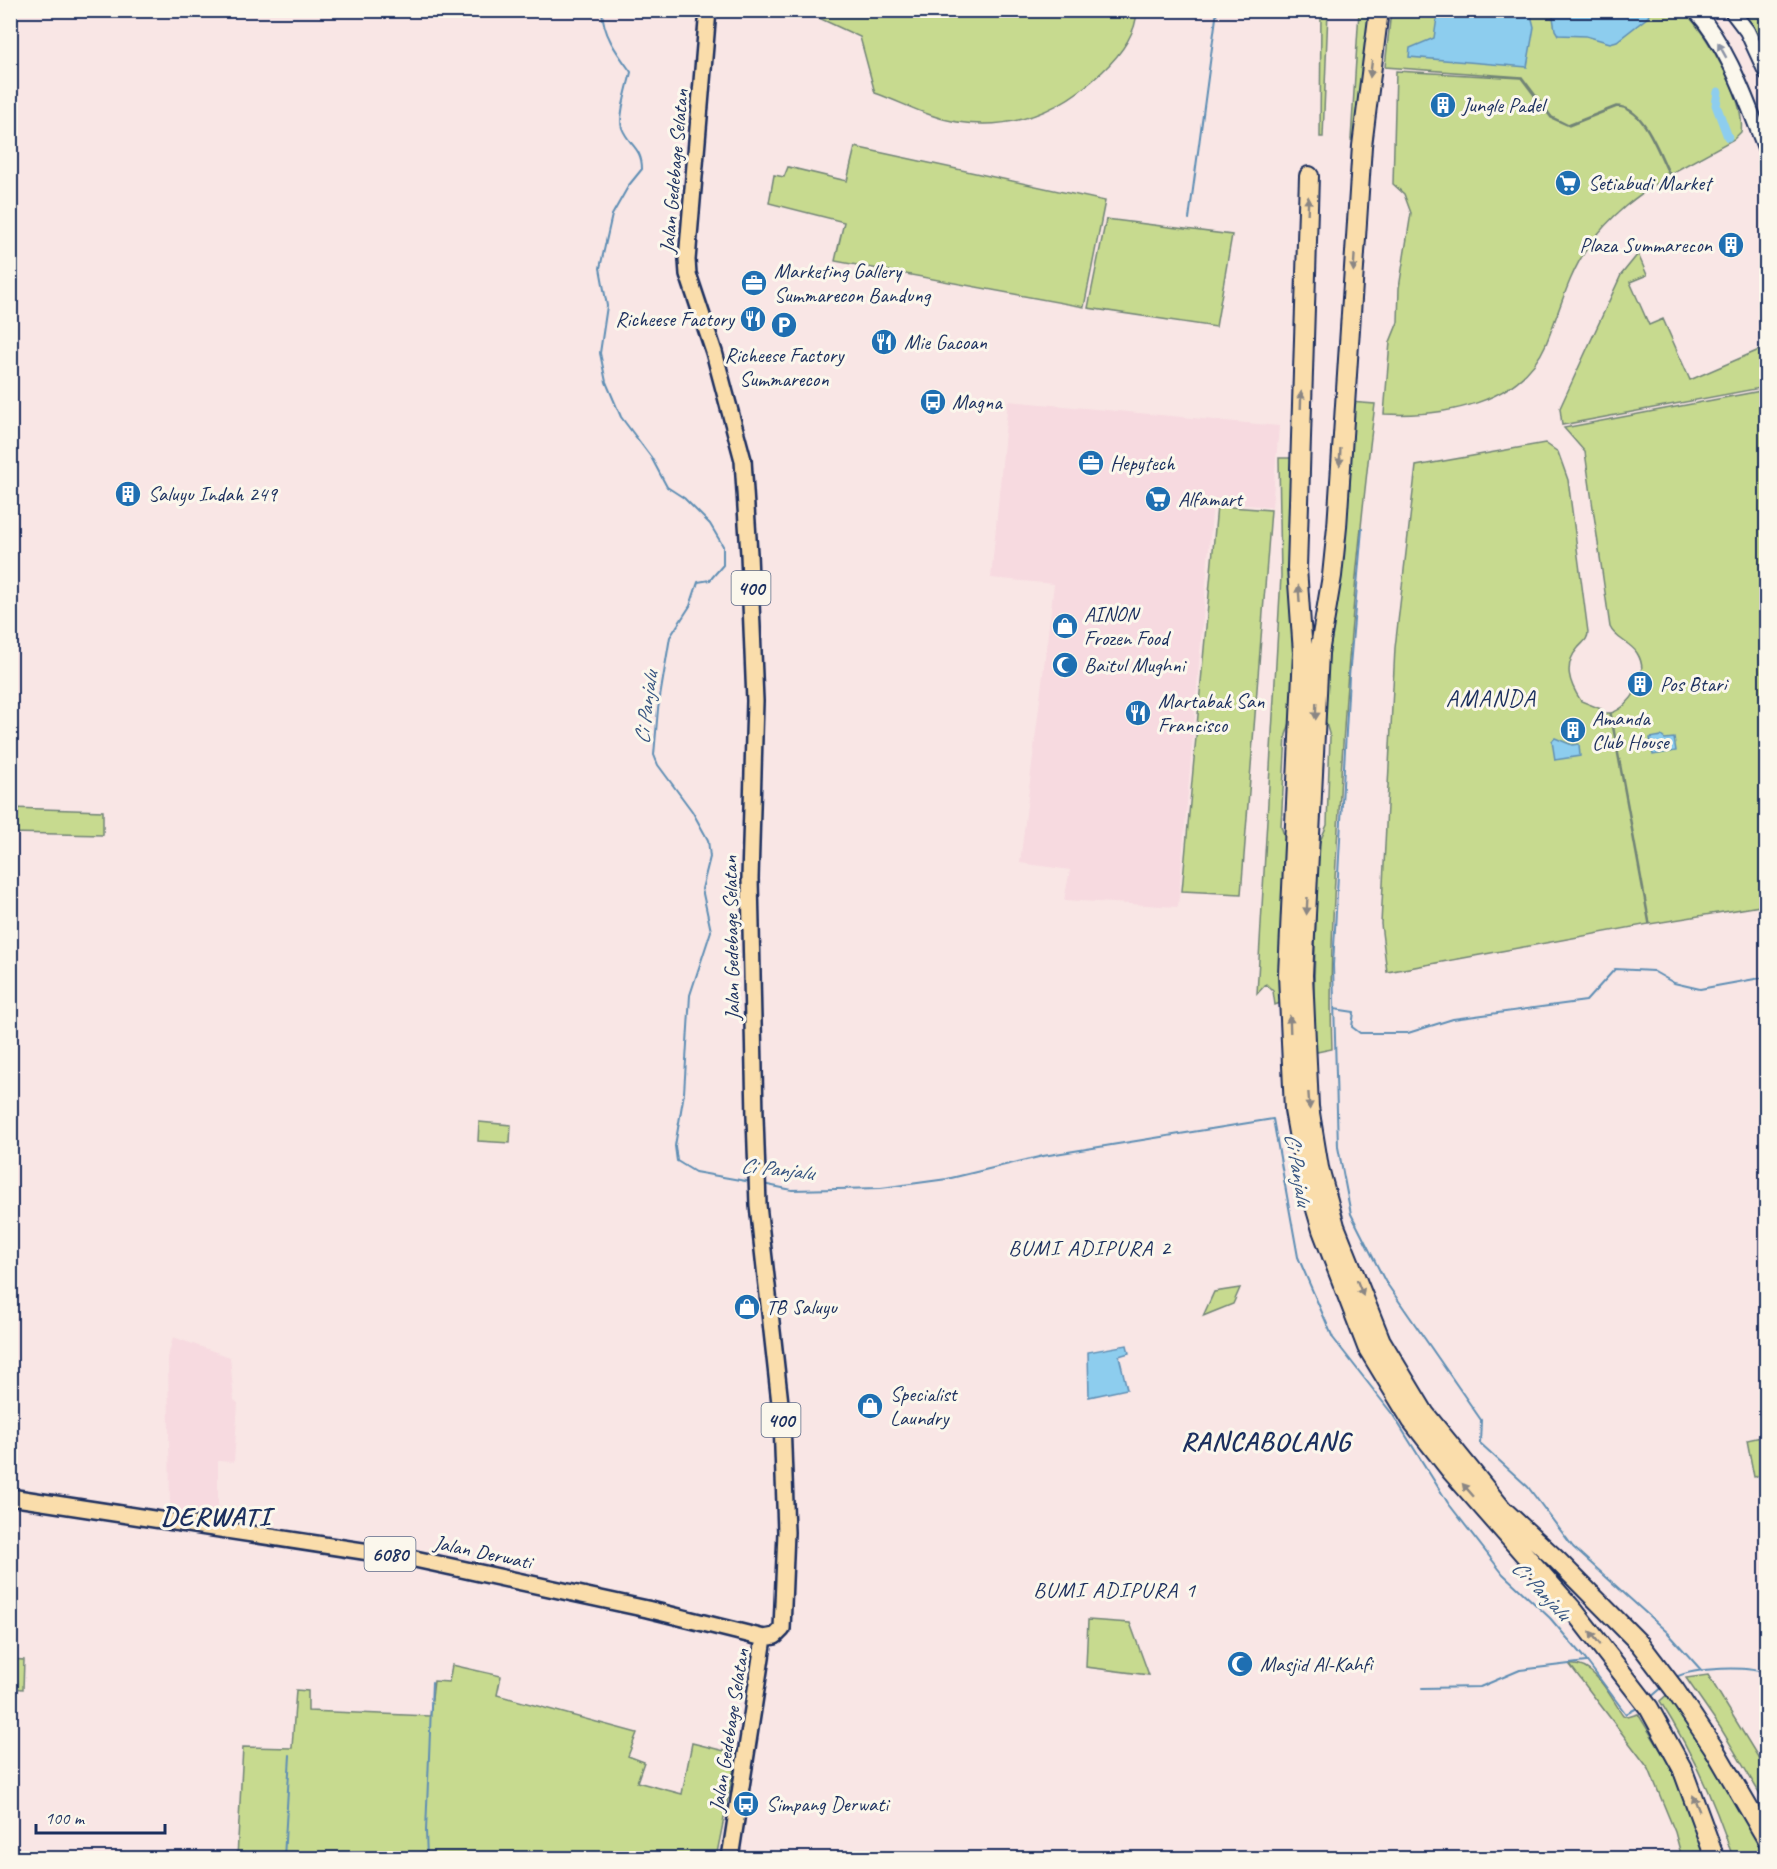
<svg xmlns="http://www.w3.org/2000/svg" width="1777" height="1869" viewBox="0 0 1777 1869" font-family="Caveat,sans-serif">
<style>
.built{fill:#f7dae0}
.green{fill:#c7da8f;stroke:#718476;stroke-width:1.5}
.water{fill:#8dcdee;stroke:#5f8eb4;stroke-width:1.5}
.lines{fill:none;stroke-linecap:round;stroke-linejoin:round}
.stream{stroke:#5f8eb4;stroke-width:2}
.canal{stroke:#8dcdee;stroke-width:9}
.secondary-casing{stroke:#1b2f5e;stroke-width:18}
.primary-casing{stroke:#1b2f5e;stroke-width:20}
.highway-casing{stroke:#1b2f5e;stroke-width:22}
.secondary{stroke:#fbf7ec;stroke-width:14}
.primary{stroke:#faddab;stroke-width:15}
.highway{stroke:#faddab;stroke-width:18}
.oneway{fill:#8b93a5}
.oneway2{fill:#8a8684}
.labels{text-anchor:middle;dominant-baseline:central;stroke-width:6;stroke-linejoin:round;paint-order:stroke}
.shield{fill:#fbf7ec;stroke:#5e6b89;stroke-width:1.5}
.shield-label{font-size:20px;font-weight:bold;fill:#1b2f5e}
.poi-label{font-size:21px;fill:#1b2f5e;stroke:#fbf7ec;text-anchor:start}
.street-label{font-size:21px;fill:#1b2f5e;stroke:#fbf7ec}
.water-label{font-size:22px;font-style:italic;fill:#385682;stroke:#fbf7ec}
.neighbourhood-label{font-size:22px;letter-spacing:1.5px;fill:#1b2f5e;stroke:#fbf7ec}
.quarter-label{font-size:24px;letter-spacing:1.5px;fill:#1b2f5e;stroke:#fbf7ec}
.district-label{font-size:27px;font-weight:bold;letter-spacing:1.5px;fill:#1b2f5e;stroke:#fbf7ec}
</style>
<rect width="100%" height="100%" fill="#f9e6e5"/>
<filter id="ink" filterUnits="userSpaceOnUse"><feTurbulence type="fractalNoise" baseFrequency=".0167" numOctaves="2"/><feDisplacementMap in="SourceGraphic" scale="12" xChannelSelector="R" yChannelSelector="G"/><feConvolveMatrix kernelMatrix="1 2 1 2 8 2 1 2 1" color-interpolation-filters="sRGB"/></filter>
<g filter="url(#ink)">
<path class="built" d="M1008,401L1279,426L1272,507L1213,502L1178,907L1064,900L1070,870L1020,863L1054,584L991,578Z
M173,1337L230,1357L234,1400L238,1403L234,1462L218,1461V1517L170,1510L168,1357Z"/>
<path class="green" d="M804,11L1137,10V11C1136,35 1119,56 1102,72C1061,111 1014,131 957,122C930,118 901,102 875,93L860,37Z
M1321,11H1328L1323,137H1320Z
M1359,11H1371L1355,141L1351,140Z
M1391,11H1684C1707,35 1746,99 1741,132L1734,139L1670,174C1659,153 1645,106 1616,106L1568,125L1552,117L1522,77L1385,67Z
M1740,11H1766V55L1741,12Z
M1396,71L1521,78L1551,118L1569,126L1617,107C1644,107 1658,154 1669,175C1638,195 1610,215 1588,247C1568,275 1559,313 1546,344C1520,404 1443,417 1384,414L1390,342L1398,322L1399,288L1411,213L1404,194L1393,184Z
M855,147L1105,201L1084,307L835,261L844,222L769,203L774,175L784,177L788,167L847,181Z
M1106,219L1232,235L1216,327L1088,308Z
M1638,254L1647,275L1630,282L1649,325L1663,319L1690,380L1766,347V387L1562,425L1560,408L1621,275Z
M1766,390V905L1650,924L1611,713C1631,707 1651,675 1637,653C1630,642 1615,639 1610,627L1585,452L1564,428Z
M1349,402L1375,404C1358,539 1346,675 1339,812C1334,891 1329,970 1332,1049L1312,1053L1318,846L1327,825L1330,737L1324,716Z
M1545,443L1558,452L1568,480L1588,632C1588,640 1583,642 1578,648C1563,665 1569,683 1581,701L1601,709V713H1610L1649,924L1387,972L1381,924L1395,648L1416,466Z
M1279,458H1291L1295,640L1293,714L1286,735L1281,826L1287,845L1280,1003L1275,1005L1273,991L1266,984L1257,994L1281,576Z
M1217,506L1271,510L1241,894L1182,891Z
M11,808L103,811V835L11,833Z
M479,1122L511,1125L510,1143L478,1141Z
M1240,1288L1233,1304L1203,1316L1214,1292Z
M1766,1436V1475L1754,1477L1747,1440Z
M1088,1620L1130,1623L1149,1675L1086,1667Z
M10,1659L24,1660L23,1689L11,1688Z
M452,1665L501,1676L497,1695L637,1733L628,1756L644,1762L637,1782L682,1794L692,1743L737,1754L716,1858H237L243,1747L292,1748L296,1690L308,1691V1711L430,1716L434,1681L449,1682Z
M1570,1665C1595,1662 1610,1697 1623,1715L1628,1717L1638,1714L1678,1778L1706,1858H1682L1675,1832L1649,1769Z
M1708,1675L1766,1770V1804L1720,1727L1686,1678Z
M1669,1693L1741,1806L1766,1853V1858H1733C1715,1802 1691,1750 1660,1701Z"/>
<path class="water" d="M1438,11L1517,10L1531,15L1534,27L1527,67L1409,57L1410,48L1434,38Z
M1552,11V10L1650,11L1648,17L1617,41L1610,43L1586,36L1558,35L1555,30Z
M1661,736L1665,739L1674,738L1676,751L1653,755L1650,738Z
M1555,738L1572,745L1579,744L1580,756L1555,760L1552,741Z
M1127,1345L1129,1353L1119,1356L1127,1389L1089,1397L1088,1352Z"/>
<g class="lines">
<path class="stream" d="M602,10C603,35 617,53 631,72C628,86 618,117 622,128C629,146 642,147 642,169L629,185L612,215L600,268L607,306L600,353L606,382L621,417L651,457L667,487L684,498L710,524L723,546V565L710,580L698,582L690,606L670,637L658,709L654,755L658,765L692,811L708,840L710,857L702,889L711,931L690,995L684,1093L675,1146L677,1161L695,1172L751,1182
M1189,219L1217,10
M1362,529L1349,677L1333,965L1338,1147L1351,1214L1385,1281L1481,1420L1480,1443L1528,1487L1573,1547L1668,1633L1702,1671
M1334,1009L1354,1012L1352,1027L1360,1033H1408L1453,1019L1586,1001L1615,969L1653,971L1674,983L1700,989L1766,977
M763,1184L792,1190L881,1188L947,1179L1043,1156L1273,1119L1298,1257L1333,1338L1393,1415L1448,1503L1503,1574L1550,1618L1585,1659L1626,1714L1639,1707
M1676,1677C1694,1668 1749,1665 1766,1674
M1422,1688L1480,1687L1520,1670L1586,1662
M1650,1698L1664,1686
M284,1858L290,1755
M427,1858L426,1831L432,1682"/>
<path class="canal" d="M1718,92L1716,105L1728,137"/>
<g class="secondary-casing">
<path id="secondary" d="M1695,10C1730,49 1747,103 1766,150
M1731,10L1747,31L1766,72"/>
</g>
<g class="primary-casing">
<path id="primary" d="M10,1497L415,1559L647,1609L764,1638L775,1636L782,1629L786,1532L782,1421L758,1205L755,1117L750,879L755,701L749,554L743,460L714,352L688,274L687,260L708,10
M730,1858L764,1638"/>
</g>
<g class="highway-casing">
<path id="highway" d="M1379,10L1362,146L1337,527L1332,576L1319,653L1303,975L1309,1107L1319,1168L1335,1226L1381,1341L1425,1414L1502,1509L1558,1561L1640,1644L1675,1690L1713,1747L1766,1838
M1309,176L1297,568L1303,653L1288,974L1294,1110L1305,1172L1322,1230L1367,1347L1412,1421L1451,1471L1574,1611L1649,1708L1682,1768L1715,1858"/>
</g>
<use href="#secondary" class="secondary"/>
<use href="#primary" class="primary"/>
<use href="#highway" class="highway"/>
</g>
<defs><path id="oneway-solid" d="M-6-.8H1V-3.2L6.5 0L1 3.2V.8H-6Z" transform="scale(1.5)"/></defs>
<use class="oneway" href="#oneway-solid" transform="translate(1722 50) rotate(-119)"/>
<g class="oneway2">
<use href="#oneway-solid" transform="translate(1371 69) rotate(97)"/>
<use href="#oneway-solid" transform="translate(1308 205) rotate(-88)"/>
<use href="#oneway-solid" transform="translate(1354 263) rotate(94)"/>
<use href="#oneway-solid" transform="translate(1301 400) rotate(-88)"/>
<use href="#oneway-solid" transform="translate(1340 457) rotate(93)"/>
<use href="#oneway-solid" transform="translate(1299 594) rotate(-94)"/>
<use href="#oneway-solid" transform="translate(1316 711) rotate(92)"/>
<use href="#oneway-solid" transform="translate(1307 906) rotate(93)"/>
<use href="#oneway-solid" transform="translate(1290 1024) rotate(-92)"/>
<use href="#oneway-solid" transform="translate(1309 1101) rotate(86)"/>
<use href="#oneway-solid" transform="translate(1360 1288) rotate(68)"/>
<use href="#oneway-solid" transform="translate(1468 1490) rotate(-131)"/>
<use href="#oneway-solid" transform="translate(1595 1638) rotate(-128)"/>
<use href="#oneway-solid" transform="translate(1696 1803) rotate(-112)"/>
</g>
</g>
<defs>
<g id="building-disc" transform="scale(1.35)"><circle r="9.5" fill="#1f6fb2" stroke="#fbf7ec"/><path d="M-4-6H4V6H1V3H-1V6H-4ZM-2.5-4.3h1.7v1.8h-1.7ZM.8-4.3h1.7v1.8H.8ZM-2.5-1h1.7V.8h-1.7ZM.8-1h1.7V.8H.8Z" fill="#fff"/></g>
<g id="supermarket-disc" transform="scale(1.35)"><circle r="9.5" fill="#1f6fb2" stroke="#fbf7ec"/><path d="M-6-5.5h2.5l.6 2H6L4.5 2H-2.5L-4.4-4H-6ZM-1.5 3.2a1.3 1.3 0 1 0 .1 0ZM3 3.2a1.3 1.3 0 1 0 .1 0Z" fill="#fff"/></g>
<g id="office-disc" transform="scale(1.35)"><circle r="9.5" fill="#1f6fb2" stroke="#fbf7ec"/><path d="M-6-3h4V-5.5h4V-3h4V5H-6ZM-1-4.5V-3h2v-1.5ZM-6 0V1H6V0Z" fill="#fff"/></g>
<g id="restaurant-disc" transform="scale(1.35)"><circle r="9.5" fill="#1f6fb2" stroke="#fbf7ec"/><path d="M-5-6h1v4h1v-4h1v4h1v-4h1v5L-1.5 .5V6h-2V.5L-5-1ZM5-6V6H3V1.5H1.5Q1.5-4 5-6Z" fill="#fff"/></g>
<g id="parking-disc" transform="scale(1.35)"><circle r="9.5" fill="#1f6fb2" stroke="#fbf7ec"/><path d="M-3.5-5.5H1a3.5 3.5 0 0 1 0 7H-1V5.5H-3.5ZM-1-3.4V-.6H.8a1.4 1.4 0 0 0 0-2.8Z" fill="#fff"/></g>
<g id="bus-disc" transform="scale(1.35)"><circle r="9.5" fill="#1f6fb2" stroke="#fbf7ec"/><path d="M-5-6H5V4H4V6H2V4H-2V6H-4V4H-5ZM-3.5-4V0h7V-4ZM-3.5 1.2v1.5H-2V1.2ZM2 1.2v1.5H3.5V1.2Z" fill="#fff"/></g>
<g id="shop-disc" transform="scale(1.35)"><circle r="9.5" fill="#1f6fb2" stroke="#fbf7ec"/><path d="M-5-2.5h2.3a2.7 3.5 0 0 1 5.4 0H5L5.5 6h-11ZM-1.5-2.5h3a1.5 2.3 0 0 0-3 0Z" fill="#fff"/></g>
<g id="mosque-disc" transform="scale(1.35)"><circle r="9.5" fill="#1f6fb2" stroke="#fbf7ec"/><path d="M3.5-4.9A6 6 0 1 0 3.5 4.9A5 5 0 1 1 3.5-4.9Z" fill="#fff"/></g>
</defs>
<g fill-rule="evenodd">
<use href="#building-disc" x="1443" y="105"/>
<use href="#supermarket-disc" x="1568" y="183"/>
<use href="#building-disc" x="1731" y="245"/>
<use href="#office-disc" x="754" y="283"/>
<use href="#restaurant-disc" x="753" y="319"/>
<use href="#parking-disc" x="784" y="325"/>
<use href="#restaurant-disc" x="884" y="342"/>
<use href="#bus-disc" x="933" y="402"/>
<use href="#office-disc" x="1091" y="463"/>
<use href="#building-disc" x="128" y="494"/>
<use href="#supermarket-disc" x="1158" y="499"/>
<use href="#shop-disc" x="1065" y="626"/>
<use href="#mosque-disc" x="1065" y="665"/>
<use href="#building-disc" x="1640" y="684"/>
<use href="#restaurant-disc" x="1138" y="713"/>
<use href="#building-disc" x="1573" y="730"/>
<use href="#shop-disc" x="747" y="1307"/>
<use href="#shop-disc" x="870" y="1406"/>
<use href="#mosque-disc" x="1240" y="1664"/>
<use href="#bus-disc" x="746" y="1804"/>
</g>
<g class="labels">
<g class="shield">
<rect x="731.5" y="571" width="39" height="34" rx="4.5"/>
<rect x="761.5" y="1403" width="39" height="34" rx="4.5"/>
<rect x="364.5" y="1537" width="51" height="34" rx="4.5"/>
</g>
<g class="shield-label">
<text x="751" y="588">400</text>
<text x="781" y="1420">400</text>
<text x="390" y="1554">6080</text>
</g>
<g class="poi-label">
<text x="1462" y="105">Jungle Padel</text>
<text x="1588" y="183">Setiabudi Market</text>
<text x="1712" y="245" text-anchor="end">Plaza Summarecon</text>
<text x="774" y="271">Marketing Gallery<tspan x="774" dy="24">Summarecon Bandung</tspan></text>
<text x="734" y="319" text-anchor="end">Richeese Factory</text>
<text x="904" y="342">Mie Gacoan</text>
<text x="784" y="355" text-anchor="middle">Richeese Factory<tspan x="784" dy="24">Summarecon</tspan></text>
<text x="952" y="402">Magna</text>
<text x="1110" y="463">Hepytech</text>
<text x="148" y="494">Saluyu Indah 249</text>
<text x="1178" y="499">Alfamart</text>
<text x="1084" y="614">AINON<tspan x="1084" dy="24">Frozen Food</tspan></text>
<text x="1084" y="665">Baitul Mughni</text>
<text x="1660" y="684">Pos Btari</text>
<text x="1158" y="701">Martabak San<tspan x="1158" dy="24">Francisco</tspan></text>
<text x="1592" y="718">Amanda<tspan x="1592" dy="24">Club House</tspan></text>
<text x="766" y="1307">TB Saluyu</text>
<text x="890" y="1394">Specialist<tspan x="890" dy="24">Laundry</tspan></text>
<text x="1260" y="1664">Masjid Al-Kahfi</text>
<text x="766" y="1804">Simpang Derwati</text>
</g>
<g class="street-label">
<text transform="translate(674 171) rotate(-85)">Jalan Gedebage Selatan</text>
<text transform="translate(731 938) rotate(-91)">Jalan Gedebage Selatan</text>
<text transform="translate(483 1552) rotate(12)">Jalan Derwati</text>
<text transform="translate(729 1730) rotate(-81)">Jalan Gedebage Selatan</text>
</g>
<g class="water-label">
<text transform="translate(646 708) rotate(-83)">Ci Panjalu</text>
<text transform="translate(777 1169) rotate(6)">Ci Panjalu</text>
<text transform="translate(1298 1169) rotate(80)">Ci Panjalu</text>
<text transform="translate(1541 1590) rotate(46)">Ci Panjalu</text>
</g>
<g class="neighbourhood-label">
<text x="1090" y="1248">BUMI ADIPURA 2</text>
<text x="1115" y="1590">BUMI ADIPURA 1</text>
</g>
<g class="quarter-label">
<text x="1491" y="698">AMANDA</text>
</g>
<g class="district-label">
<text x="1266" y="1441">RANCABOLANG</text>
<text x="216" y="1516">DERWATI</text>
</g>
</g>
<rect width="1777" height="1869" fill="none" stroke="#fbf7ec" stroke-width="36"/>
<rect x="18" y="18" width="1741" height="1833" fill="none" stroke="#1b2f5e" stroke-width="2" filter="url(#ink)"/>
<path d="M36 1824v9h129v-9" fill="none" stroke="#1b2f5e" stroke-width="3"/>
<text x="45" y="1824" font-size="18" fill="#1b2f5e" stroke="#fbf7ec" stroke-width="4.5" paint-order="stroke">100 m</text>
</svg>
